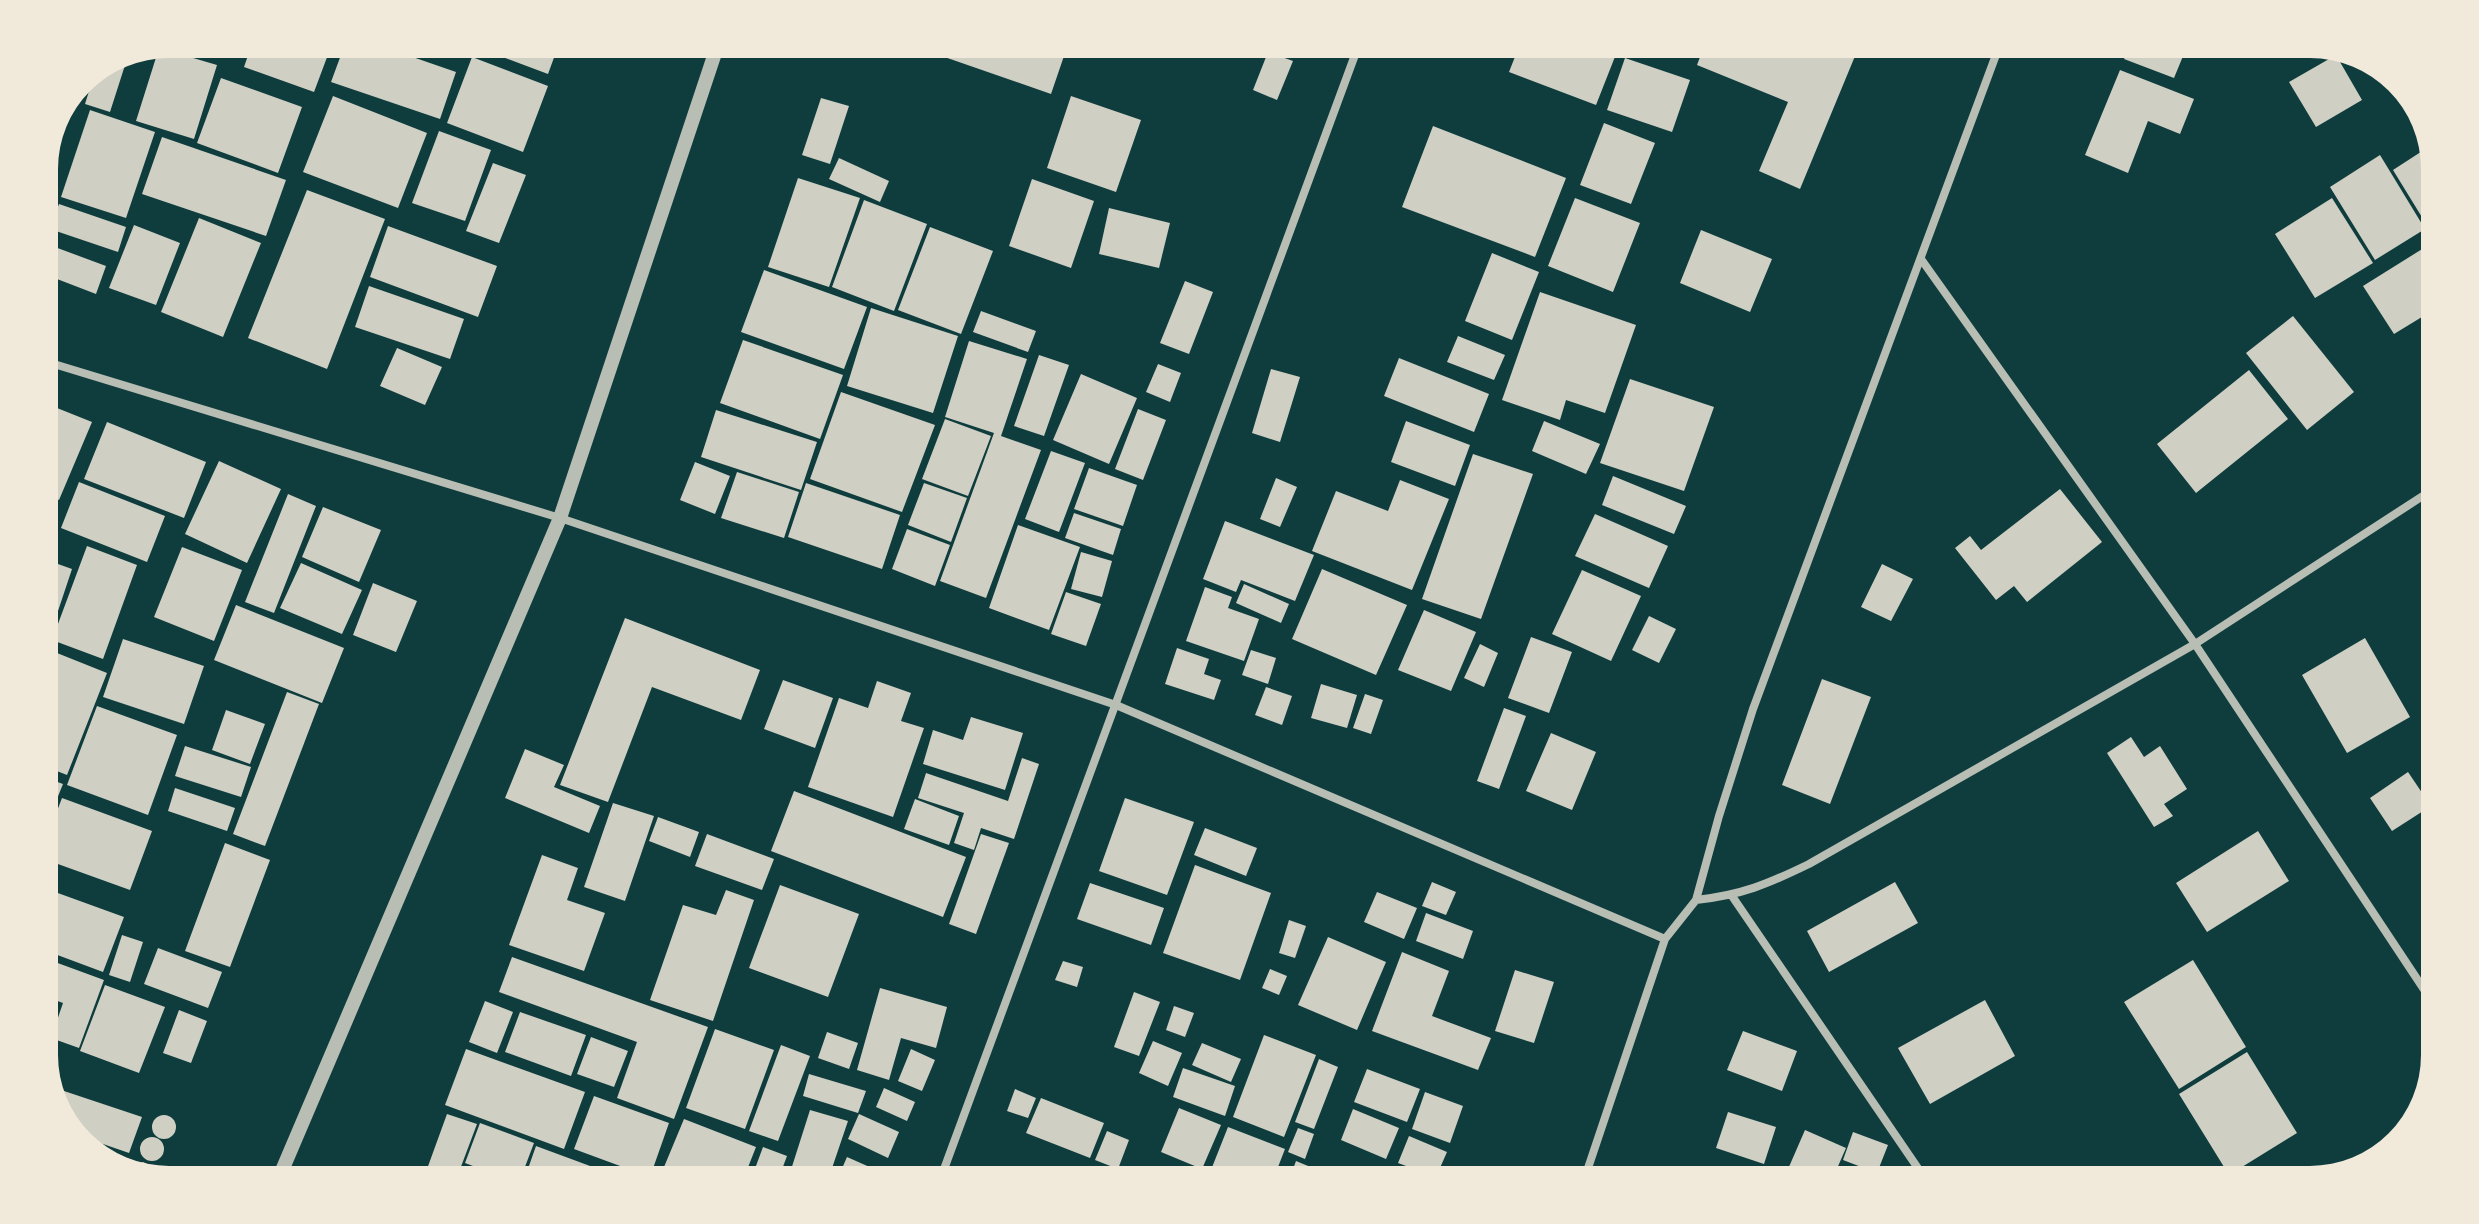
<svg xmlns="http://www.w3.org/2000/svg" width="2479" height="1224" viewBox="0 0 2479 1224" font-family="Jost,sans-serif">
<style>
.building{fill:#cfcfc3}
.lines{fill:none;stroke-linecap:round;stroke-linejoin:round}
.minor{stroke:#b8beb3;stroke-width:8}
.tertiary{stroke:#b8beb3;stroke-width:14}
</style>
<rect width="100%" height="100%" fill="#0f3d3e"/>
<path class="building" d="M252,44H332L314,92L244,67Z
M345,44H375L456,72L440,119L331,82Z
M492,44H559L548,74L489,52Z
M907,44H1029L1064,56L1051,94Z
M1520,44H1620L1596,105L1509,72Z
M1664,44H1698L1694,55Z
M1705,44H1860L1800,189L1759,171L1788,102L1697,65Z
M2130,44H2188L2174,78L2124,59Z
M159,48L217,65L194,139L136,121Z
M1268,52L1293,61L1277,100L1253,90Z
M2336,55L2362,100L2316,127L2289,82Z
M472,57L548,86L523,152L447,123Z
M1625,58L1690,80L1672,132L1607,110Z
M126,62L110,112L85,104L94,75Z
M2120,70L2194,99L2180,134L2148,121L2128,173L2085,155Z
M221,78L302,107L278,173L197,143Z
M333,96L427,133L398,208L303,172Z
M1071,96L1141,120L1116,192L1047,168Z
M821,98L849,106L830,164L802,155Z
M90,110L155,132L126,218L61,197Z
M1604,123L1655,143L1631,204L1580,185Z
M1433,126L1566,178L1535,257L1402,207Z
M439,131L491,150L465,221L412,203Z
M162,137L286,180L266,236L142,194Z
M2430,146L2435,161V223L2428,227L2393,170Z
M2380,155L2425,229L2375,260L2330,187Z
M839,158L889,181L880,202L829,179Z
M493,163L526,175L499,243L466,231Z
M798,178L860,198L829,287L768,267Z
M1032,179L1094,201L1071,268L1009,246Z
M307,190L385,219L327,369L248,338Z
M1575,198L1640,223L1613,292L1548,266Z
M2332,198L2373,263L2315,298L2275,234Z
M864,200L927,224L894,311L832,287Z
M59,204L126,227L118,252L50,229Z
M1109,208L1170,223L1159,268L1099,254Z
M199,218L261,243L223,337L161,312Z
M134,225L180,243L156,305L109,288Z
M388,226L497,266L478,317L370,277Z
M930,227L993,251L961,334L898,310Z
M1701,230L1772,259L1750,312L1680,283Z
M2435,241V309L2394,334L2363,286Z
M44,243L106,266L96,294L44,274Z
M1492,253L1539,272L1512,340L1465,321Z
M764,270L867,307L844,369L741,332Z
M1185,281L1213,292L1189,354L1160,343Z
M369,286L464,319L450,359L355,327Z
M1540,292L1636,325L1605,413L1566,400L1560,420L1502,400Z
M871,308L958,336L933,413L847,386Z
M981,311L1036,331L1028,352L973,332Z
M2293,316L2354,392L2307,430L2246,353Z
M1458,336L1505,355L1494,380L1447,362Z
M743,340L843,375L820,439L720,403Z
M969,341L1027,359L1001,436L1041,450L986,598L940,581L994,433L945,417Z
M397,348L442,367L425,405L380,386Z
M1039,355L1069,365L1044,436L1014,426Z
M1399,358L1489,394L1474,432L1384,396Z
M1158,364L1181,373L1170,402L1146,392Z
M1271,369L1300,377L1280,442L1252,433Z
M2249,370L2288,419L2196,493L2157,444Z
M1081,374L1137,398L1109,464L1053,440Z
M1630,379L1714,407L1684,491L1600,463Z
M841,392L935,425L902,512L810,479Z
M52,406L92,422L59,500L44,494V424Z
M1138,409L1166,420L1143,480L1115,469Z
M716,410L817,442L801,490L701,457Z
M945,419L991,436L968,496L922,479Z
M1406,421L1470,445L1455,486L1391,462Z
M1544,421L1600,444L1586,474L1532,451Z
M107,422L206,462L184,518L84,479Z
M1051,451L1085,463L1059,532L1025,519Z
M1473,454L1533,474L1481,619L1422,599Z
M219,461L281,489L247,563L185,534Z
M695,462L730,476L715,514L680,500Z
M1089,468L1137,485L1123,526L1074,509Z
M737,472L799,492L784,538L721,518Z
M1613,476L1686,506L1674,534L1602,505Z
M1276,478L1297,487L1280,527L1260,519Z
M1400,480L1449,499L1412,590L1312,551L1336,491L1388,511Z
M79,482L165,516L147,562L61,528Z
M806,483L900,515L882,569L788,537Z
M924,483L967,498L951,542L908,525Z
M2060,489L2102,542L2027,602L2014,586L1996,600L1955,548L1970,536L1981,550Z
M288,494L316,506L274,613L245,602Z
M323,507L381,530L359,582L302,557Z
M1074,513L1121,529L1113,555L1065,538Z
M1595,514L1668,546L1649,588L1575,556Z
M1225,521L1314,555L1295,601L1241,580L1236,592L1203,579Z
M1018,525L1080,547L1049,630L989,608Z
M907,529L950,545L935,586L892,569Z
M87,546L137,565L103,659L52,640Z
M182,547L242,570L214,641L154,617Z
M1081,552L1112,561L1102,597L1071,589Z
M44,559L72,569L51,632L44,630Z
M301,563L362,590L342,634L280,608Z
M1882,564L1913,579L1891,621L1861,607Z
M1322,569L1407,605L1376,675L1292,639Z
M1582,570L1641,596L1611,661L1552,634Z
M373,583L417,601L396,652L353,635Z
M1244,584L1289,604L1281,623L1236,603Z
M1205,587L1232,597L1228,608L1259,619L1244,661L1186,641Z
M1066,592L1101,604L1086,646L1051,634Z
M2435,602V634L2421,610Z
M236,605L344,648L322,703L214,660Z
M1424,610L1476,632L1451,691L1398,670Z
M1649,616L1676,629L1659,663L1632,650Z
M625,618L760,670L741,720L652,687L608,802L560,785Z
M1531,637L1572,652L1549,713L1508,698Z
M2365,638L2410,717L2347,753L2302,675Z
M123,639L204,666L184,724L103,697Z
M1480,644L1498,653L1484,687L1464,678Z
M1177,648L1209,659L1204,674L1221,680L1214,700L1165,684Z
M1251,650L1276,658L1268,684L1242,675Z
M57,653L107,673L67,775L44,766V685Z
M1822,679L1871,697L1830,804L1782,785Z
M783,680L833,698L815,748L764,729Z
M877,681L911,693L901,721L924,728L893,817L808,787L839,698L868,708Z
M1321,684L1357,695L1347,728L1311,718Z
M1266,687L1292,696L1282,725L1255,715Z
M287,692L319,704L265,846L233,834Z
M1365,694L1383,700L1371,734L1353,728Z
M97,706L177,735L148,815L67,785Z
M1504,708L1526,716L1499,789L1477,781Z
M226,710L265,724L250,764L212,750Z
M971,717L1023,733L1005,790L923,764L933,730L963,740Z
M1551,733L1596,752L1572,810L1526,791Z
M2131,737L2144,757L2160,746L2187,789L2164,804L2173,816L2154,827L2107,753Z
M185,746L251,767L241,797L175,776Z
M525,749L564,765L554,787L600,806L589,833L505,798Z
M1022,758L1039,764L1014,839L981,828L974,850L954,843L964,813L918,798L926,773L1008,801Z
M2408,772L2431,806L2392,831L2370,798Z
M44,777L63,784L44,831Z
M175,788L235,808L227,831L168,811Z
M794,791L966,857L943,917L771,851Z
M62,798L152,831L130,890L44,859V845Z
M1125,798L1194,822L1167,895L1099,871Z
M915,799L959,816L949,845L904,829Z
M613,803L654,816L625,901L584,887Z
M658,817L699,832L690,857L649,841Z
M1205,828L1257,848L1246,876L1194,855Z
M2258,831L2289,881L2207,932L2176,883Z
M707,834L774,859L762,890L695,866Z
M981,834L1009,843L976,934L949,924Z
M225,843L270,860L230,967L185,951Z
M542,855L578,868L567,900L605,913L584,971L509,945Z
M1195,865L1271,893L1240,980L1163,953Z
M1432,882L1456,892L1446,915L1422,906Z
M1895,882L1918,923L1829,972L1807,931Z
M1090,883L1164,908L1151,945L1077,919Z
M780,885L859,914L828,997L749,968Z
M44,888L124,917L103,972L44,950Z
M726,890L754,900L713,1021L650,1000L683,905L716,915Z
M1377,892L1417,908L1404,939L1364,922Z
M1426,913L1473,931L1463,959L1416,941Z
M1289,920L1306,926L1295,958L1279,953Z
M122,935L143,942L130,982L109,975Z
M1328,937L1386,962L1357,1030L1298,1005Z
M158,948L222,972L208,1008L144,984Z
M1402,952L1449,971L1432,1016L1491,1038L1478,1070L1372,1031Z
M512,957L708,1027L674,1119L617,1098L637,1042L499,992Z
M44,958L104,980L79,1048L51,1038L63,1003L44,996Z
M2193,960L2246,1047L2179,1089L2124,1002Z
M1063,961L1083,967L1077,987L1055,980Z
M1270,969L1287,976L1279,995L1262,988Z
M1515,970L1554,982L1534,1043L1495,1031Z
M105,985L165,1007L139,1073L80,1051Z
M880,988L947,1007L936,1048L901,1038L889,1080L857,1070Z
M1134,992L1160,1002L1139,1056L1114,1047Z
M1985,1000L2015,1056L1930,1104L1898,1048Z
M485,1001L513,1012L497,1053L469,1042Z
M1174,1006L1194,1013L1185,1037L1166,1030Z
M179,1010L207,1021L191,1063L163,1053Z
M520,1012L586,1035L571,1076L505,1052Z
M715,1029L774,1050L745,1129L686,1108Z
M1743,1031L1797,1051L1782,1091L1727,1070Z
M827,1032L858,1043L849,1069L818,1058Z
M1264,1035L1316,1055L1284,1137L1233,1117Z
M591,1037L628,1051L614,1087L577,1074Z
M1153,1041L1182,1053L1168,1086L1139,1073Z
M1202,1043L1241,1059L1231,1082L1192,1065Z
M781,1045L810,1056L778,1141L749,1131Z
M466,1049L585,1092L564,1149L445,1105Z
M911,1049L935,1060L922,1091L898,1081Z
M2247,1052L2297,1133L2229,1175L2179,1094Z
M1319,1059L1338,1067L1314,1129L1295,1122Z
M1183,1068L1235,1086L1225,1116L1173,1097Z
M1367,1069L1420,1089L1407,1122L1354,1102Z
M809,1074L866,1091L858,1113L803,1096Z
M52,1087L142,1117L129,1153L77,1135L65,1125Z
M884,1088L915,1102L907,1121L876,1107Z
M1015,1089L1036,1098L1028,1118L1007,1111Z
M1425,1092L1463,1106L1450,1143L1412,1129Z
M594,1096L669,1123L650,1177L574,1149Z
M1041,1098L1104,1123L1090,1158L1026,1133Z
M1179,1108L1221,1125L1202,1169L1161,1152Z
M1353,1109L1399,1128L1386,1159L1341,1140Z
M810,1110L848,1121L828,1180H803L789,1176Z
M1728,1112L1776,1127L1764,1164L1716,1148Z
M447,1114L477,1124L456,1180H423Z
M859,1114L899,1132L888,1158L848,1139Z
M152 1127a12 12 0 1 1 24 0a12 12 0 1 1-24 0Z
M684,1119L756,1147L743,1180L659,1179Z
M480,1123L534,1143L520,1180H510L465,1163Z
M1228,1127L1285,1149L1273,1180H1207Z
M1298,1128L1314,1134L1305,1159L1288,1152Z
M1805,1130L1846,1148L1832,1180H1793L1785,1176Z
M1107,1131L1129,1140L1118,1169L1095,1160Z
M1853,1132L1888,1145L1877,1173L1843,1160Z
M1409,1136L1447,1152L1436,1177L1398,1163Z
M140 1149a12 12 0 1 1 24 0a12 12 0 1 1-24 0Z
M536,1146L628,1180H524Z
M763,1147L787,1156L778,1180H768L753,1174Z
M847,1157L890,1176L888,1180H837Z
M1296,1161L1342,1180H1289Z
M143,1162L154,1167L155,1177L132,1171L136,1165Z"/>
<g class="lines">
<path class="minor" d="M1921,259L2195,644L2435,1006
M44,361L560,518L1116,705L1665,939
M1732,896L1926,1180
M1696,900L1719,816L1753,709L2000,44
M940,1180L1359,44
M1584,1180L1665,939L1696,900C1742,895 1768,884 1809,864L2195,644L2435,488"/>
<path class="tertiary" d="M278,1180L560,518L718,44"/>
</g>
<path d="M0 0H2479V1224H0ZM169 58H2310A111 111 0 0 1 2421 169V1055A111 111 0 0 1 2310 1166H169A111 111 0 0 1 58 1055V169A111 111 0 0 1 169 58Z" fill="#f1e9da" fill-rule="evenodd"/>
</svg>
